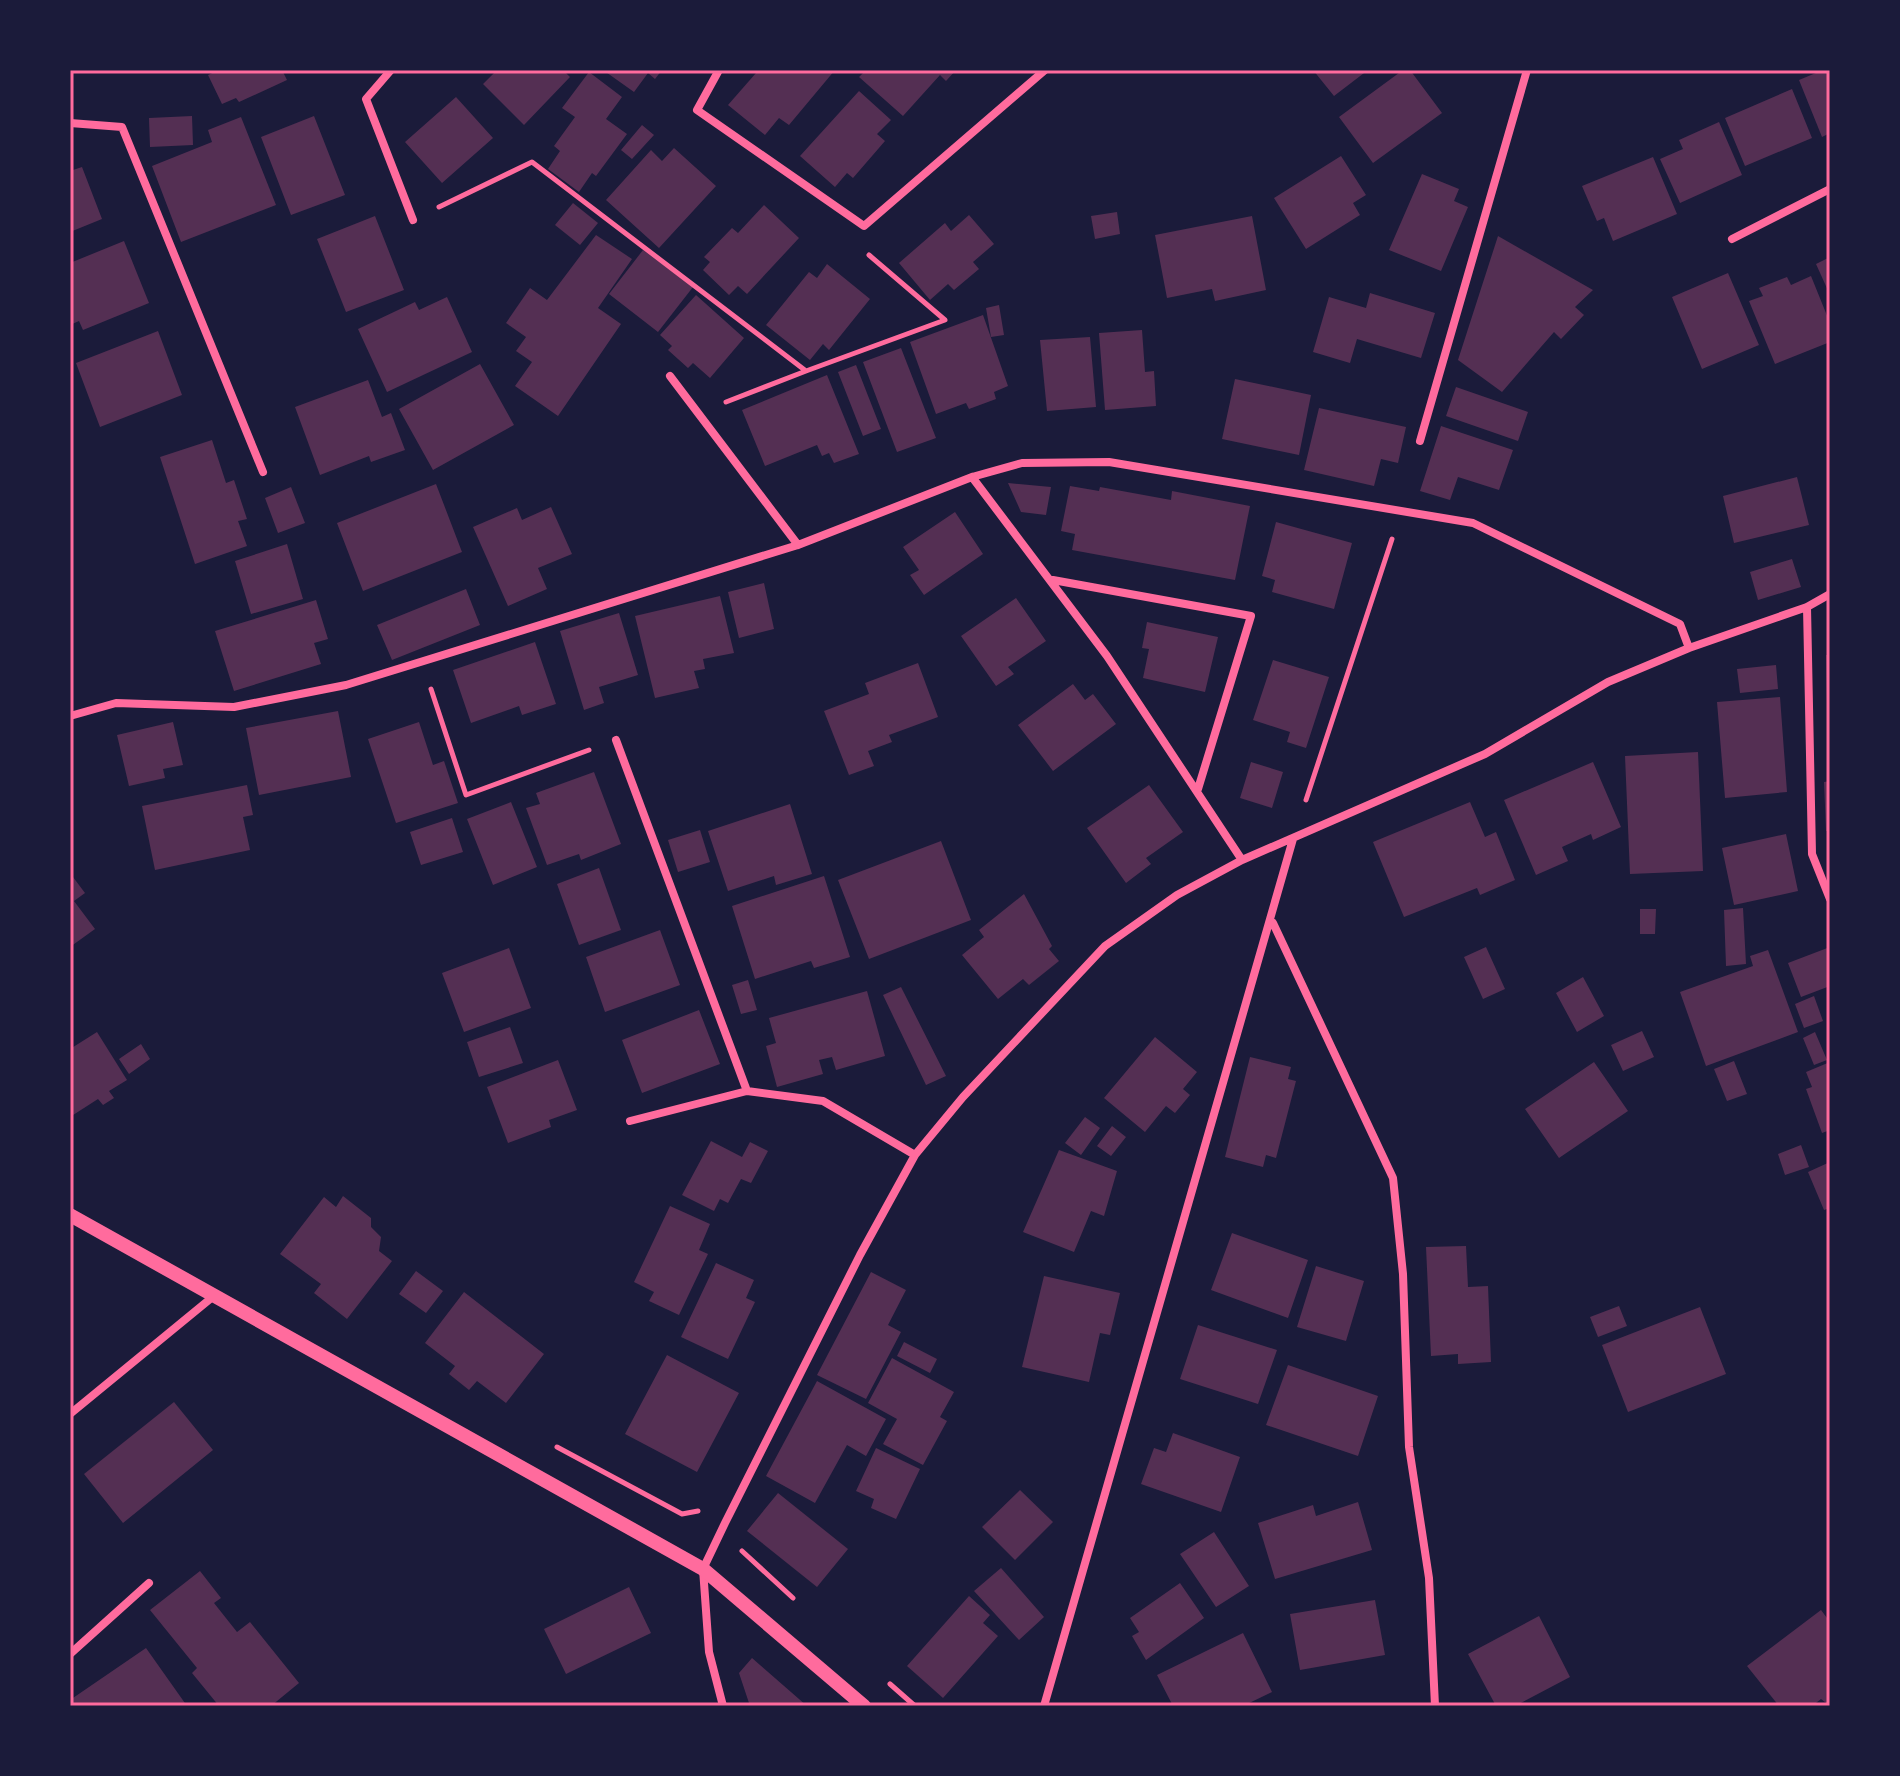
<svg xmlns="http://www.w3.org/2000/svg" width="1900" height="1776" viewBox="0 0 1900 1776" font-family="Overpass,sans-serif">
<style>
.building{fill:#542f53}
.lines{fill:none;stroke-linecap:round;stroke-linejoin:round}
.path{stroke:#ff6b9d;stroke-width:5}
.minor{stroke:#ff6b9d;stroke-width:8}
.tertiary{stroke:#ff6b9d;stroke-width:14}
.neatline{fill:none;stroke:#ff6b9d;stroke-width:3}
</style>
<rect width="100%" height="100%" fill="#1b1b3a"/>
<path class="building" d="M219,70H282L287,80L239,102L236,98L222,104L208,75Z
M497,70H563L570,77L524,125L483,84Z
M603,70H662L655,79L648,73L634,92Z
M752,70H835L789,125L779,118L765,135L728,105L756,73Z
M866,70H956L946,81L940,75L903,116L859,77Z
M1313,70H1368L1334,96Z
M1403,70H1410L1442,113L1373,163L1339,117Z
M1823,70H1830V133L1822,137L1799,80Z
M589,72L622,97L606,119L627,134L596,176L592,173L579,192L548,169L560,151L554,146L575,117L562,108Z
M1792,89L1812,138L1745,166L1725,118Z
M859,91L891,120L877,134L885,141L853,178L847,173L835,187L800,156Z
M456,97L493,138L442,183L405,142Z
M192,116L193,145L150,147L149,118Z
M314,116L345,195L291,215L261,137Z
M241,117L276,205L181,242L152,166L212,142L208,130Z
M1719,122L1742,175L1680,203L1660,159L1683,149L1679,140Z
M642,125L654,135L632,159L621,150Z
M674,148L716,186L659,248L606,200L651,150L662,161Z
M1341,156L1366,195L1353,203L1360,215L1306,249L1274,198Z
M1653,157L1677,214L1613,241L1604,218L1597,221L1582,186Z
M82,167L102,219L70,232V171Z
M1422,174L1459,189L1454,201L1468,207L1441,271L1389,250Z
M573,203L598,223L580,245L555,225Z
M764,205L799,238L747,294L738,286L729,295L703,270L710,262L704,257L732,228L738,233Z
M1117,212L1120,234L1095,239L1091,216Z
M969,215L994,244L973,262L979,269L954,290L948,284L930,300L899,263L945,223L951,231Z
M375,216L404,290L346,312L317,239Z
M1252,216L1266,290L1215,301L1212,289L1167,298L1155,235Z
M596,235L632,259L598,308L621,324L558,416L515,386L532,362L516,351L526,337L506,323L530,288L547,300Z
M1498,236L1593,290L1575,307L1584,315L1561,339L1554,332L1502,392L1458,360Z
M124,241L149,303L83,330L79,321L70,325V263Z
M643,250L693,287L658,332L609,294Z
M1830,257V295L1816,264Z
M827,264L870,299L829,350L823,344L810,360L766,325L809,272L817,278Z
M1728,273L1759,345L1702,369L1672,297Z
M1811,276L1830,323V342L1775,364L1749,301L1763,296L1759,288L1787,277L1791,285Z
M1370,293L1435,313L1421,358L1357,339L1350,363L1313,352L1329,297L1366,308Z
M696,295L744,338L710,378L693,363L688,368L668,350L672,346L660,335Z
M447,297L472,352L387,392L358,329L415,302L419,310Z
M999,305L1004,335L991,337L986,308Z
M983,315L1008,386L994,392L996,399L969,409L966,403L936,414L910,342Z
M1142,330L1145,372L1154,371L1156,406L1105,410L1099,333Z
M158,331L182,395L100,427L76,363Z
M1090,337L1096,407L1047,411L1040,340Z
M901,348L936,438L897,452L863,362Z
M480,364L514,425L433,470L399,409Z
M856,365L881,429L863,436L838,372Z
M827,375L859,454L834,463L829,453L822,456L817,445L765,466L742,410Z
M1235,379L1311,395L1299,455L1222,439Z
M368,380L382,417L391,413L405,450L371,462L369,456L320,475L295,407Z
M1456,387L1528,412L1518,441L1446,416Z
M1319,408L1406,427L1398,463L1381,459L1374,486L1304,470Z
M1441,426L1513,450L1499,490L1458,477L1450,500L1420,491Z
M212,440L226,483L234,480L247,519L238,521L247,546L195,564L160,457Z
M1797,477L1809,525L1734,543L1723,496Z
M1008,483L1051,487L1046,515L1021,512Z
M436,484L462,552L363,591L337,523Z
M1070,486L1099,491L1100,487L1171,500L1172,491L1250,506L1235,580L1072,550L1075,534L1061,531Z
M291,487L305,523L278,533L265,498Z
M551,507L572,554L538,568L547,589L508,606L473,527L517,508L522,520Z
M955,512L983,554L924,595L910,575L919,570L903,547Z
M1276,522L1352,543L1334,609L1272,592L1275,580L1262,576Z
M287,544L303,599L251,614L235,561Z
M1792,559L1801,587L1758,600L1750,572Z
M764,583L774,629L739,638L728,592Z
M466,589L480,625L392,660L377,625Z
M720,596L734,653L703,659L705,669L694,671L699,688L655,698L635,616Z
M1016,598L1046,641L1008,667L1014,674L996,686L961,636Z
M316,600L328,639L314,643L321,664L234,691L215,631Z
M619,613L638,675L599,687L604,703L584,710L560,631Z
M1147,622L1218,637L1205,692L1143,678L1149,649L1142,648Z
M535,642L556,704L522,715L519,706L471,723L453,670Z
M1826,655H1830V703H1827Z
M1273,660L1329,677L1306,748L1287,742L1290,732L1253,720Z
M918,663L938,717L889,735L892,742L868,751L874,766L849,775L824,711L869,694L865,683Z
M1776,665L1778,689L1740,693L1737,669Z
M1073,684L1085,700L1093,694L1116,724L1053,771L1018,725Z
M1780,697L1787,792L1725,798L1717,702Z
M338,711L351,777L259,795L246,728Z
M173,722L183,765L163,769L165,778L129,786L117,735Z
M419,722L433,765L444,761L458,803L396,823L368,739Z
M1698,752L1703,871L1630,874L1625,756Z
M1251,762L1283,772L1272,808L1240,798Z
M1593,762L1621,827L1593,840L1591,834L1562,847L1568,861L1536,875L1504,800Z
M594,772L621,844L581,860L579,854L547,865L526,808L540,804L536,793Z
M1830,781V831H1826L1824,782Z
M247,785L253,815L243,817L250,850L155,870L142,806Z
M1149,785L1183,832L1146,858L1151,864L1126,883L1087,828Z
M511,802L537,867L493,885L467,819Z
M1470,802L1485,837L1496,832L1515,880L1480,895L1477,888L1404,917L1373,842Z
M790,804L812,874L776,885L774,876L728,891L708,831Z
M452,818L463,852L421,865L410,832Z
M700,830L710,862L678,872L668,840Z
M1786,834L1798,891L1734,905L1722,848Z
M941,841L971,920L869,959L838,880Z
M599,868L621,930L579,945L557,884Z
M70,873L85,893L74,901L95,929L70,947Z
M824,876L850,957L814,968L811,961L755,979L732,906Z
M1024,894L1052,946L1049,949L1059,961L1029,985L1023,979L998,999L962,955L984,937L979,930Z
M1743,908L1746,964L1726,966L1724,910Z
M1640,909H1656L1655,934H1640Z
M660,930L680,985L605,1012L586,957Z
M1486,947L1505,989L1483,999L1464,957Z
M1830,947V986L1801,997L1788,963Z
M509,948L531,1008L464,1032L442,973Z
M1768,950L1798,1032L1706,1066L1680,992L1753,966L1750,956Z
M1583,977L1604,1016L1577,1032L1556,993Z
M748,980L757,1010L741,1014L732,985Z
M901,987L946,1076L926,1085L883,995Z
M867,991L885,1056L836,1070L832,1057L819,1060L823,1074L777,1087L766,1046L776,1043L769,1018Z
M1814,996L1823,1021L1804,1028L1795,1004Z
M699,1010L720,1064L642,1093L622,1040Z
M510,1027L523,1063L479,1077L467,1042Z
M1642,1031L1654,1057L1623,1071L1611,1045Z
M97,1032L127,1080L109,1091L114,1098L103,1105L98,1099L70,1117V1049Z
M1815,1032L1827,1060L1814,1065L1803,1038Z
M1155,1037L1197,1072L1183,1089L1190,1095L1175,1113L1166,1106L1145,1132L1104,1098Z
M141,1044L150,1059L129,1074L119,1059Z
M1250,1057L1291,1067L1288,1079L1296,1081L1276,1158L1266,1155L1263,1167L1225,1157Z
M558,1060L577,1110L549,1120L551,1127L508,1143L487,1087Z
M1734,1061L1747,1094L1727,1101L1714,1069Z
M1594,1062L1628,1111L1559,1158L1525,1109Z
M1830,1062V1130L1822,1133L1806,1089L1812,1087L1806,1072Z
M1085,1117L1100,1128L1081,1155L1065,1143Z
M1112,1126L1126,1137L1111,1156L1097,1146Z
M711,1141L742,1157L750,1142L768,1151L751,1183L741,1179L728,1203L720,1199L714,1211L682,1195Z
M1801,1145L1809,1167L1785,1175L1778,1154Z
M1059,1150L1117,1171L1104,1216L1091,1211L1074,1252L1023,1232Z
M1830,1162V1208L1824,1210L1808,1172Z
M343,1196L371,1218V1227L381,1237L379,1251L392,1261L347,1319L314,1293L321,1284L280,1254L324,1197L336,1207Z
M670,1206L710,1224L699,1250L708,1254L679,1315L649,1301L654,1292L634,1282Z
M1232,1233L1308,1260L1288,1318L1211,1290Z
M1466,1246L1468,1287L1488,1286L1491,1362L1458,1364V1354L1431,1356L1426,1247Z
M716,1263L754,1280L746,1298L755,1302L728,1359L681,1337Z
M1316,1266L1364,1281L1346,1341L1297,1327Z
M416,1271L443,1291L426,1313L399,1294Z
M871,1272L906,1290L888,1325L901,1332L866,1399L817,1375Z
M1044,1276L1120,1293L1110,1335L1100,1333L1089,1382L1022,1367Z
M464,1292L544,1354L506,1403L477,1381L469,1390L449,1374L455,1366L425,1343Z
M1619,1306L1627,1326L1598,1337L1590,1317Z
M1700,1307L1726,1374L1628,1412L1602,1345Z
M1198,1325L1277,1350L1258,1404L1180,1379Z
M904,1342L937,1359L930,1373L897,1356Z
M667,1355L739,1393L697,1472L625,1434Z
M892,1358L954,1392L940,1417L947,1421L923,1465L883,1444L897,1419L868,1403Z
M1288,1365L1378,1396L1358,1456L1266,1425Z
M817,1381L886,1419L866,1456L847,1445L815,1503L766,1476Z
M174,1402L213,1450L123,1523L84,1474Z
M1173,1433L1240,1457L1221,1512L1141,1484L1154,1448L1166,1452Z
M876,1448L920,1469L896,1519L871,1508L874,1499L856,1491Z
M1020,1490L1053,1522L1015,1560L982,1527Z
M778,1493L848,1549L817,1587L747,1531Z
M1358,1502L1372,1550L1275,1579L1258,1523L1313,1505L1316,1516Z
M1214,1532L1249,1586L1216,1607L1180,1554Z
M1001,1568L1044,1617L1019,1640L974,1591Z
M200,1571L221,1598L214,1603L237,1632L250,1622L299,1683L271,1706H219L192,1673L197,1668L150,1610Z
M1180,1583L1204,1618L1146,1660L1132,1636L1139,1632L1130,1618Z
M629,1587L651,1633L566,1674L544,1629Z
M969,1596L990,1615L983,1623L998,1636L943,1698L907,1666Z
M1375,1600L1385,1655L1300,1670L1290,1614Z
M1821,1610L1830,1622V1706L1821,1699L1812,1706H1779L1747,1666Z
M1539,1616L1570,1677L1515,1706H1496L1468,1654Z
M1243,1633L1272,1692L1243,1706H1173L1157,1675Z
M146,1648L187,1706H70V1700Z
M752,1658L807,1706H750L739,1673Z"/>
<g class="lines">
<path class="path" d="M439,207L532,162L806,371L726,402
M806,371L945,320L869,255
M431,689L466,795L589,750
M1306,800L1392,539
M557,1447L682,1514L698,1511
M742,1551L793,1598
M890,1684L915,1706"/>
<path class="minor" d="M391,70L366,99L413,220
M719,70L697,110L864,226L1045,70
M70,123L122,127L263,472
M1732,239L1830,189
M670,376L798,545
M1420,441L1527,70
M972,477L1107,656L1242,860
M1053,580L1251,616L1198,789
M1807,607L1812,854L1830,899
M70,716L116,703L234,707L346,685L798,545L972,477L1022,463L1109,462L1473,523L1680,624L1689,648
M616,740L747,1091L823,1101L915,1155
M1273,923L1393,1178L1403,1274L1409,1447L1429,1578L1435,1706
M630,1121L747,1091
M70,1414L215,1295
M70,1654L149,1583
M723,1706L709,1652L703,1569L725,1523L860,1255L915,1155L963,1097L1105,946L1177,895L1242,860L1485,754L1608,682L1689,648L1807,607L1830,594
M1044,1706L1293,839"/>
<path class="tertiary" d="M70,1215L703,1569L864,1706"/>
</g>
<rect width="1900" height="1776" fill="none" stroke="#1b1b3a" stroke-width="144"/>
<rect x="72" y="72" width="1756" height="1632" class="neatline"/>
</svg>
